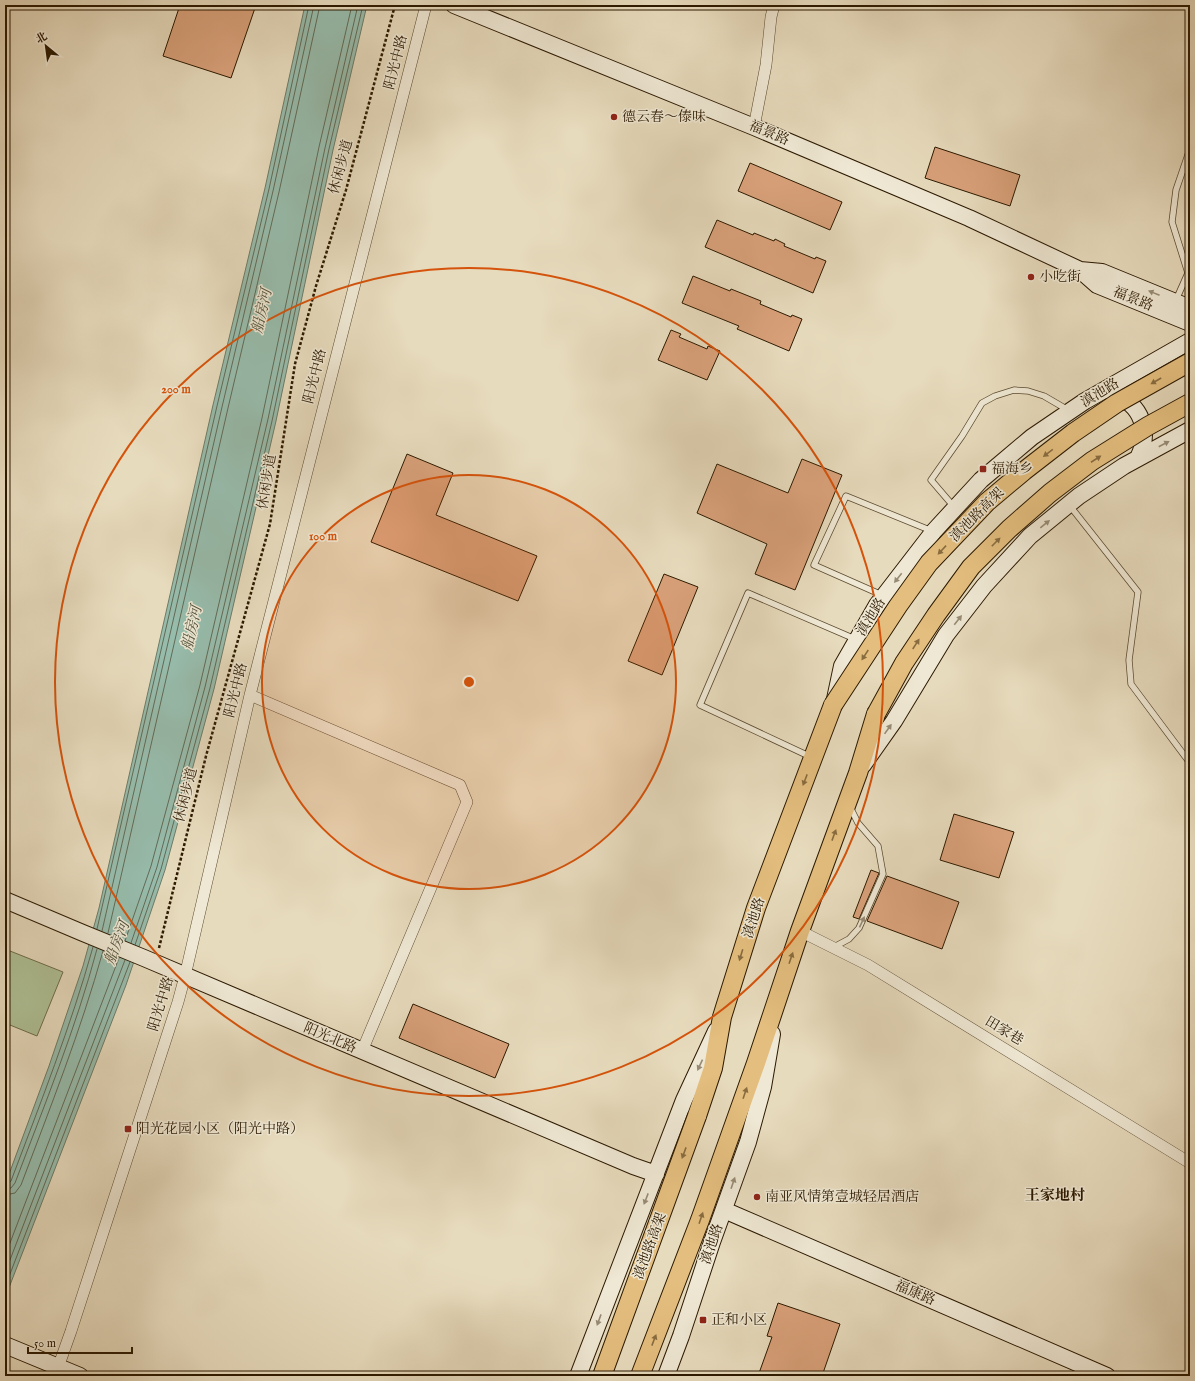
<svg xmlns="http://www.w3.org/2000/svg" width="1195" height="1381" viewBox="0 0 1195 1381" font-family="'IM FELL English','Noto Serif SC',serif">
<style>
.green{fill:#afc196;stroke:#6e6d4b}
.water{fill:#97bcac;stroke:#6c7b67}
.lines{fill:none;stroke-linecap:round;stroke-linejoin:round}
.shore{stroke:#626a56;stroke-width:1}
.building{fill:#d9a17a;stroke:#2c1900}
.lane-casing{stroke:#5b4a2f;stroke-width:7}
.street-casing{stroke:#5b4a2f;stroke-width:12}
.secondary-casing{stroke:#2c1900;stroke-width:18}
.primary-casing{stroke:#2c1900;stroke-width:20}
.path{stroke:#2c1900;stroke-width:2.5;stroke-dasharray:3 2;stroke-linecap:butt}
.lane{stroke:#efe8d4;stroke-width:5.5}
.street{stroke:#efe8d4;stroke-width:11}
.secondary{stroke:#efe8d4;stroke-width:16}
.primary{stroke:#e4be7e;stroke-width:18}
.primary-bridge-casing{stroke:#2c1900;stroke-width:20;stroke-linecap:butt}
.primary-bridge{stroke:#e4be7e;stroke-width:18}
.oneway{fill:#978b75}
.oneway2{fill:#886c3f}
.ring{fill:none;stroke:#d5530b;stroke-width:2}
.poi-dot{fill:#8f2418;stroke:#efe8d4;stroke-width:1.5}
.labels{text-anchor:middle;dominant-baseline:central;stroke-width:3;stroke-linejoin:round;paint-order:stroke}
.street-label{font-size:14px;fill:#2c1900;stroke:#efe8d4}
.poi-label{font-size:14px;fill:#2c1900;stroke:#efe8d4;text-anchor:start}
.water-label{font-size:15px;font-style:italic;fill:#51523c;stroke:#efe8d4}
.neighbourhood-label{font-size:15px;font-weight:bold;fill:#2c1900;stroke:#efe8d4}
.centre{fill:#d5530b;stroke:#efe8d4;stroke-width:2}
.ring-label{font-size:12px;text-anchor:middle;font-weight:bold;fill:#d5530b;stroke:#efe8d4;stroke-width:3;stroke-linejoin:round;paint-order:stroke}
</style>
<rect width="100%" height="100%" fill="#e7dbbd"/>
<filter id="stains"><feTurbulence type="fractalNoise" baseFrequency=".005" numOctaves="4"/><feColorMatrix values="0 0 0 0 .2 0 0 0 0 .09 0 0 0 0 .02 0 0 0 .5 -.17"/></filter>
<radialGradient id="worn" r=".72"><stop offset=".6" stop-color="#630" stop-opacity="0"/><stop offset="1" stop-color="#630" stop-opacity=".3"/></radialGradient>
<path class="green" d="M5,949L63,972L37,1036L5,1023Z"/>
<path class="water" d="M305,5H367L333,150L276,421L214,689L165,870L126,985L5,1298V1185L49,1066L83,966L99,908L213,405L265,188Z"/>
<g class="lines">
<path class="shore" d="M97,929L217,406L269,189L309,5
M102,931L222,407L273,191L314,5
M108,933L228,408L279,192L320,5
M125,941L151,866L200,685L262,418L319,147L352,5
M131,943L157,867L205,687L268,419L325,148L358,5
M135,945L161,869L210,688L272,421L329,149L363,5
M5,1184H8L11,1181C40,1104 71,1026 93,947
M5,1189L11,1188L15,1183C44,1106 76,1028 97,949
M5,1195L15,1193L21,1185C50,1108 81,1030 103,951
M5,1256L119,958
M5,1273L125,960
M5,1287L130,962"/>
</g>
<path class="building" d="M180,5H256L231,78L163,56Z
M935,147L1020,175L1010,206L925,178Z
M750,163L842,202L830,230L738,191Z
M717,220L753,235L754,233L774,241L775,239L785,244L784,246L815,259L816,257L826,261L813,293L705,247Z
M693,276L730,291L731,289L761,301L760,304L791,317L792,315L802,319L789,351L737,329L739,326L682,303Z
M671,330L681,334L679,337L707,349L708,346L720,351L707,380L658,360Z
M407,454L453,473L436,515L537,556L518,601L371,542Z
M802,459L842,475L795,590L755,574L767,544L697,513L717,464L788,493Z
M664,574L698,587L662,675L628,661Z
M954,814L1014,832L999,878L940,860Z
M871,870L879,873L859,919L853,917Z
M887,876L959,902L942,949L867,921Z
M413,1004L509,1044L495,1078L399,1038Z
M778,1303L840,1324L822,1376H758L772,1337L767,1336Z"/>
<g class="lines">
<g class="lane-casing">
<path id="lane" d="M1176,300L1188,273L1172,222L1176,190L1190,149
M1070,506L1138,592L1129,660L1131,684L1190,763
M955,508L931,480L962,436L982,403L995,396L1014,390L1028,391L1044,396L1068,410
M882,595L814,565L846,496L932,531
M811,757L700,705L748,593L855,639
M834,947L849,939L859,928L883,874L878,846L858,823L850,807"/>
</g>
<g class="street-casing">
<path id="street" d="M754,127L766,65L771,17L774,5
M250,695L460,785L467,802L362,1051
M800,931L868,965L1190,1163
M55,1376L71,1331L178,1002L185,976L250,695L426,5"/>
</g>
<g class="secondary-casing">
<path id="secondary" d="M454,5L754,127L969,218L1080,270L1097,285L1190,323
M1080,270L1102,272L1190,308
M1114,395C1142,404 1151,432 1138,458
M835,699L842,666L877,605L934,531L981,480L1032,437L1085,401L1190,341
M863,765L894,721L946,635L984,586L1030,536L1079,496L1124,466L1190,430
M5,900L83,933L144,958L633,1166L656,1174
M724,1210L1107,1376
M5,1345L80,1376
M578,1376L684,1100L716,1031
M666,1376L681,1336L712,1242L748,1142L763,1087L772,1034"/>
</g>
<g class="primary-casing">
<path id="primary" d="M697,1116L713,1068L722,1017L756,908L833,705
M640,1376L700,1220L756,1063L800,931L858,773L876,714"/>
</g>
<path class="path" d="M159,948L206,756L270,524L295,364L316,286L346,190L395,5"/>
<use href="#lane" class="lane"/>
<use href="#street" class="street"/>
<use href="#secondary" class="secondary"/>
<use href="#primary" class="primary"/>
<g class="primary-bridge-casing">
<path id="primary-bridge" d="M833,705L898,606L929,563L987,502L1024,471L1073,433L1117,403L1190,362
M876,714L904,663L936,615L971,567L1009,529L1050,493L1092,461L1148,426L1190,403
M602,1376L697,1116"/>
</g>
<use href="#primary-bridge" class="primary-bridge"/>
</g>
<defs><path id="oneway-solid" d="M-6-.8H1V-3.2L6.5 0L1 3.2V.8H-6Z"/></defs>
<g class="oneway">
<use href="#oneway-solid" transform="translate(1154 293) rotate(-158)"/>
<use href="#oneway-solid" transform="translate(1164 444) rotate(-28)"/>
<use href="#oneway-solid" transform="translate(1045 524) rotate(-39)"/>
<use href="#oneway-solid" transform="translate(898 578) rotate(128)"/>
<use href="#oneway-solid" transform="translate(958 620) rotate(-52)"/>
<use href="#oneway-solid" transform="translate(888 729) rotate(-55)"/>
<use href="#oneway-solid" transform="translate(862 922) rotate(-65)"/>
<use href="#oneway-solid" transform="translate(700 1065) rotate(115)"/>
<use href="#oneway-solid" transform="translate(733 1183) rotate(-71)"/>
<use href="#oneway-solid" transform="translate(646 1199) rotate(111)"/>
<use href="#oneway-solid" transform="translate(599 1320) rotate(110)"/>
</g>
<g class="oneway2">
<use href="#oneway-solid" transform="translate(1156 381) rotate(150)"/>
<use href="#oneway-solid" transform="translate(1048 453) rotate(143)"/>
<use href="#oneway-solid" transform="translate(1096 459) rotate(-33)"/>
<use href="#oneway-solid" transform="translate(996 542) rotate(-45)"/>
<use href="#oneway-solid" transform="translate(942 550) rotate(133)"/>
<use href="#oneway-solid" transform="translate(916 644) rotate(-57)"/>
<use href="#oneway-solid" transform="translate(865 655) rotate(123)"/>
<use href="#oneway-solid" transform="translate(805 780) rotate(111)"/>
<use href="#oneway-solid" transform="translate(834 835) rotate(-70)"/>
<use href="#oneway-solid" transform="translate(741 955) rotate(107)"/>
<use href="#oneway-solid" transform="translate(791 958) rotate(-71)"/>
<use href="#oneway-solid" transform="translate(745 1093) rotate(-71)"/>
<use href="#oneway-solid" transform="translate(684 1153) rotate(110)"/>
<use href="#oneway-solid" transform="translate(701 1218) rotate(-71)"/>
<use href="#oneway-solid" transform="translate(654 1340) rotate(-69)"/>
</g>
<circle cx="469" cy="682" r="207" fill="#d5530b" fill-opacity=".12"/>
<g class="ring">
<circle cx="469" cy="682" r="207"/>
<circle cx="469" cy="682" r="414"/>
</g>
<g class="poi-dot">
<circle cx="614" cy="117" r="4"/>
<circle cx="1031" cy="277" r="4"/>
<rect x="979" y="465" width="8" height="8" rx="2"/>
<rect x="124" y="1125" width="8" height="8" rx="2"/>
<circle cx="757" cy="1197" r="4"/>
<rect x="699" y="1316" width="8" height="8" rx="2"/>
</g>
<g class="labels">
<g class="street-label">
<text transform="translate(396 62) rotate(-76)">阳光中路</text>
<text transform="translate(769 133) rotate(23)">福景路</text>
<text transform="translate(341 167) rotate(-75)">休闲步道</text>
<text transform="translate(1133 299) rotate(22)">福景路</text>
<text transform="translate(315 376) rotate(-76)">阳光中路</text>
<text transform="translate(1100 393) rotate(-31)">滇池路</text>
<text transform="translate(267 482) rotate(-81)">休闲步道</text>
<text transform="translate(977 515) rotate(-45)">滇池路高架</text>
<text transform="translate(871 617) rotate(-58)">滇池路</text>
<text transform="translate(236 690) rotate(-76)">阳光中路</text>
<text transform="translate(186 795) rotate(-76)">休闲步道</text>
<text transform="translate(754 918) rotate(-72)">滇池路</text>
<text transform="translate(161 1004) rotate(-73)">阳光中路</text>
<text transform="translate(1004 1031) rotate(31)">田家巷</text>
<text transform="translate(330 1038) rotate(23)">阳光北路</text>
<text transform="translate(712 1244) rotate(-71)">滇池路</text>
<text transform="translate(650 1246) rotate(-70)">滇池路高架</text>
<text transform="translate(915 1293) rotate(23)">福康路</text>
</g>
<g class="poi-label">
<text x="622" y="117">德云春～傣味</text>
<text x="1039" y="277">小吃街</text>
<text x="991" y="469">福海乡</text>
<text x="136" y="1129">阳光花园小区（阳光中路）</text>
<text x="765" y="1197">南亚风情第壹城轻居酒店</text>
<text x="711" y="1320">正和小区</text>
</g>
<g class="water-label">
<text transform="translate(262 311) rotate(-77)">船房河</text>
<text transform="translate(192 628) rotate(-77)">船房河</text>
<text transform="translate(117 943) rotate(-69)">船房河</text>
</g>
<g class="neighbourhood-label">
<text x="1055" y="1195">王家地村</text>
</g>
</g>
<circle cx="469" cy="682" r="6" class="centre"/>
<g class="ring-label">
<text x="176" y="393">200 m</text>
<text x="323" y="540">100 m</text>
</g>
<rect width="1195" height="1381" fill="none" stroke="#e7dbbd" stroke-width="20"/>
<rect x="6" y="6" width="1183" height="1369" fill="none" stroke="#2c1900" stroke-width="2"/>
<rect x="10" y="10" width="1175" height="1361" fill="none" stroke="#2c1900"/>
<g transform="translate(46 46) rotate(331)" stroke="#efe8d4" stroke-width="3" paint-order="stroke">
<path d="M0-3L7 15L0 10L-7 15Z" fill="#2c1900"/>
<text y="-6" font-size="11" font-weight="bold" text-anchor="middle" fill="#2c1900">北</text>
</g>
<path d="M28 1347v6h104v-6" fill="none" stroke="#2c1900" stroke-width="2"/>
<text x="34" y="1347" font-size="12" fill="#2c1900" stroke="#efe8d4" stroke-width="3" paint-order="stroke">50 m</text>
<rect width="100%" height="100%" filter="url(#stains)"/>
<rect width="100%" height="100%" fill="url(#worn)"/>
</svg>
